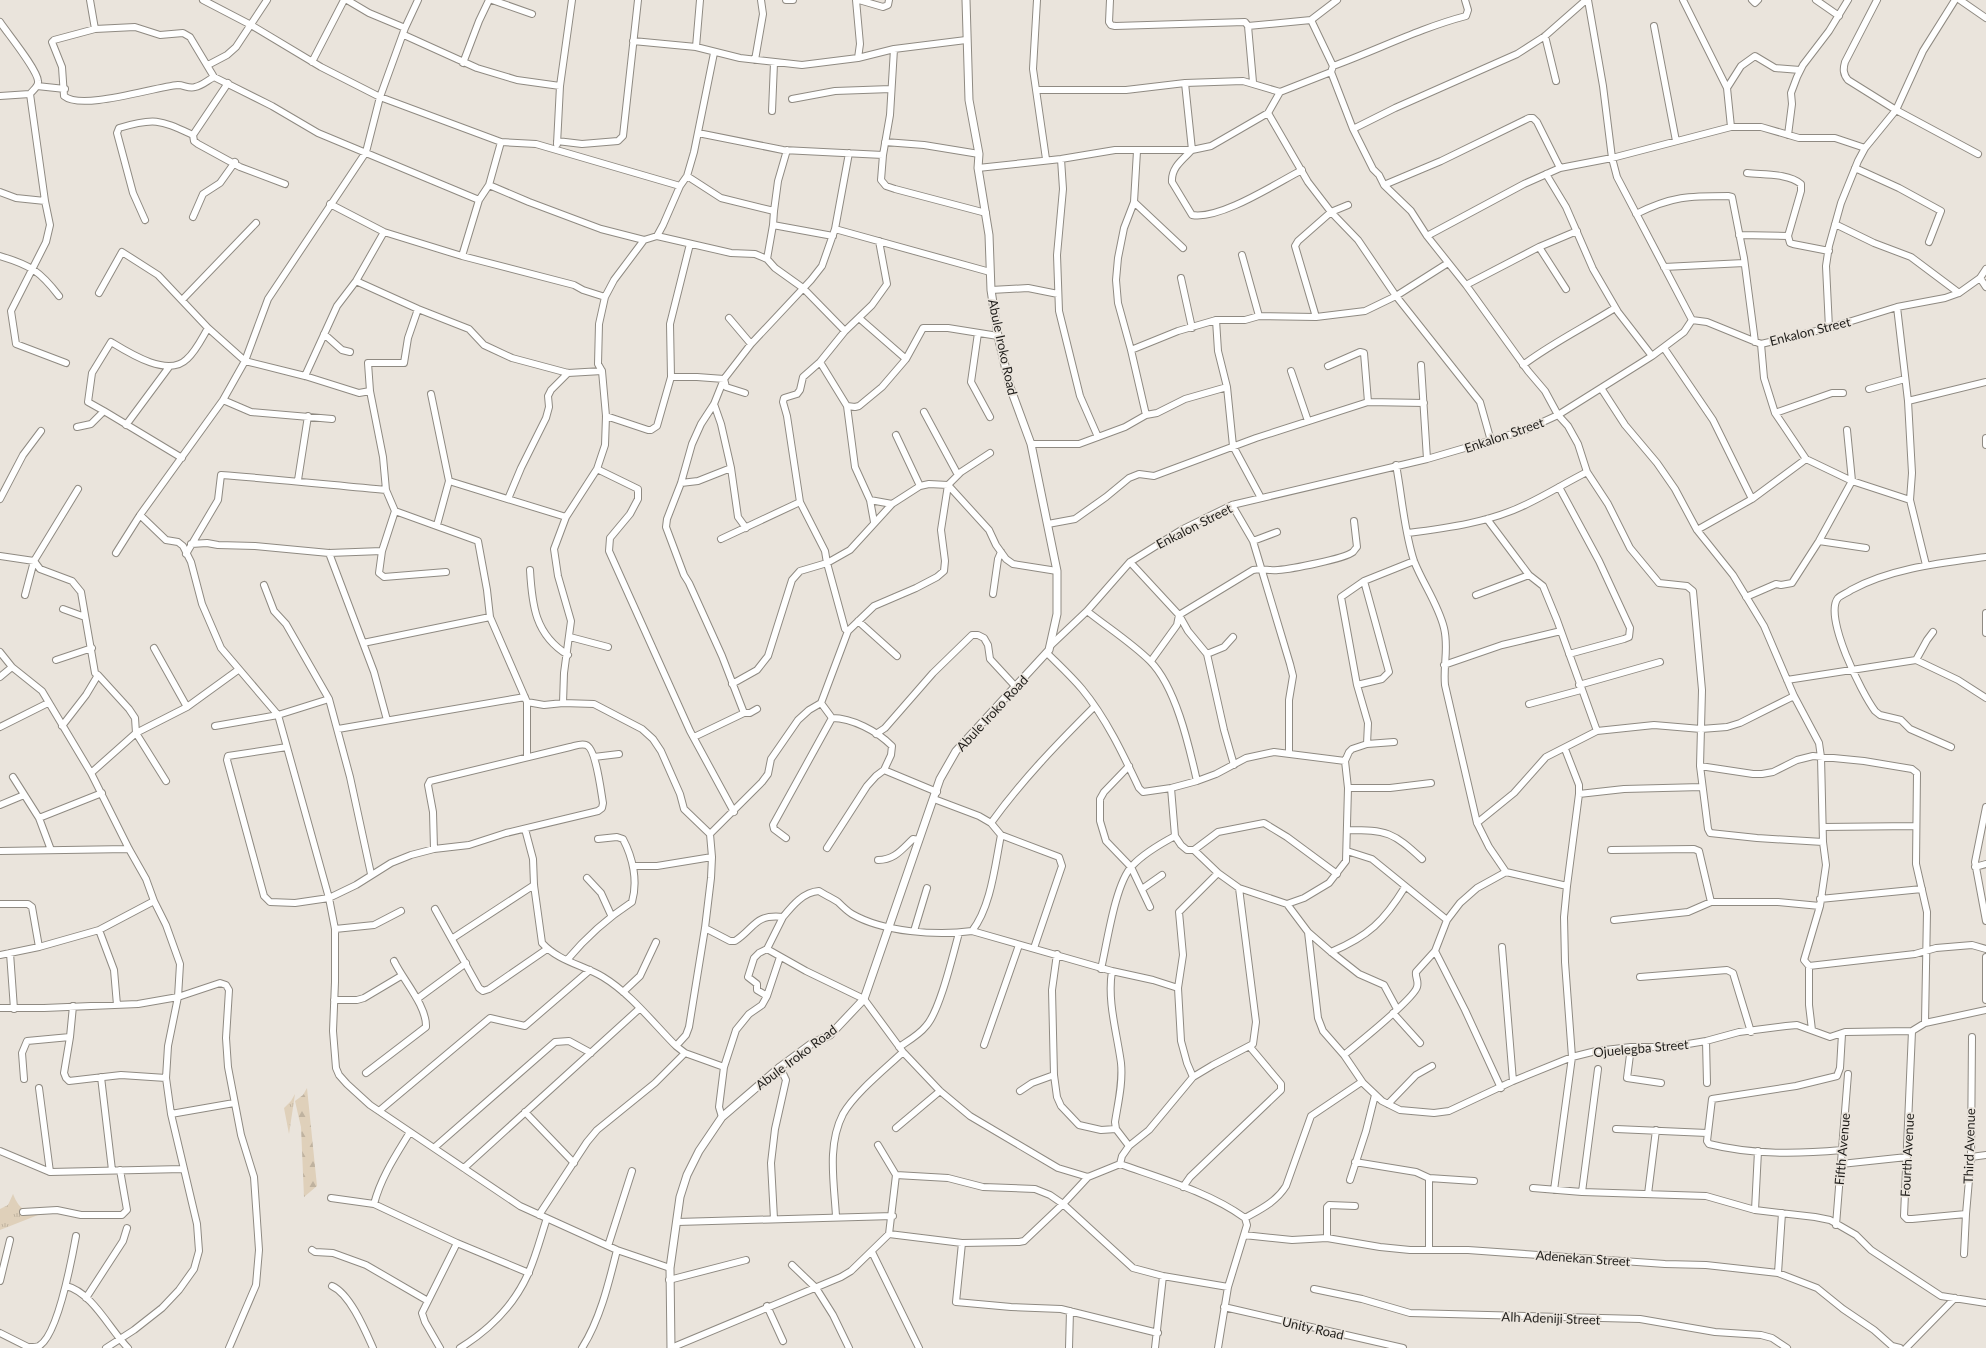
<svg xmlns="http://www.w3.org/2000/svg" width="1986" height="1348" viewBox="0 0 1986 1348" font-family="Lato,sans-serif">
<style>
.grass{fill:url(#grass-tufts)}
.forest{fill:url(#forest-firs)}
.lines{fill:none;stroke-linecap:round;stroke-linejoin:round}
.minor-casing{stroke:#8f8a82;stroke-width:8}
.tertiary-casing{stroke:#8f8a82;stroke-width:9}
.minor{stroke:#fff;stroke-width:6}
.tertiary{stroke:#fff;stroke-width:7}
.labels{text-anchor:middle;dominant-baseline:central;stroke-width:3.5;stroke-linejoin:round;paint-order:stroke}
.street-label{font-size:13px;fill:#1f1d1a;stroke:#eae4dc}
</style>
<defs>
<pattern id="grass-tufts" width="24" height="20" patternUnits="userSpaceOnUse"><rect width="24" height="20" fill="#dfd0ba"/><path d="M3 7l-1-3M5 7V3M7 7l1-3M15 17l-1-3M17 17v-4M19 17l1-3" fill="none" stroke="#bfb29f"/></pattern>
<pattern id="forest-firs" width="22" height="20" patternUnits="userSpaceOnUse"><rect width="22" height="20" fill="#dfd0ba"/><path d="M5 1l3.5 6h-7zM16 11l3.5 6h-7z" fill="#bfb29f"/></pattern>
</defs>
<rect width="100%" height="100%" fill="#eae4dc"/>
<path class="grass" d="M295,1094L289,1134L284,1108L291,1101Z
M13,1194C22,1217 34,1213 56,1213L38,1215L0,1230V1209L8,1205Z"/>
<path class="forest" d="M307,1088L317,1186L304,1197L301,1127L295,1101L303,1095Z"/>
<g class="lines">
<g class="minor-casing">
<path id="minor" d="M90,0L95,29
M203,0L251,25L321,67L380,97L501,142L536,144L680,186
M347,0L369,13L405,28
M492,0L532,14
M786,0H793
M856,0L860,44L858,58
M859,0L883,7L888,5L889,0
M1037,0L1033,69L1046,159
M1110,0L1109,22L1111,25L1115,26L1245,22L1248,26L1253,82
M1588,0L1603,86L1612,158L1617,177L1692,320
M1683,0L1727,88L1731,127
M1752,0L1755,3L1758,0
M1816,0L1839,16
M1877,0L1845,62C1843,69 1843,74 1848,80L1896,110L1978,154
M1960,0L1986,18
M1311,20L1333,66
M0,22C8,34 37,69 38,81C39,86 33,90 30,94L45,201L50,225L46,242L11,311L16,344L66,363
M1248,26L1311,20L1337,0
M1654,26L1676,141
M404,35L477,68L517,80L560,86
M1545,36L1556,81
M633,41L696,47L740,58L802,65L858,58L894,49L966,40
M696,47L700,0
M894,49L890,115L883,155L881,180L886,186L895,189L986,213
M755,60L763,14L761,0
M312,62L344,0
M463,63L479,21L489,0
M208,65L227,55L236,47L267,0
M1331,72L1353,129L1373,169L1379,175L1384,185L1411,211L1427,236L1466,285L1528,371L1545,391L1558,415L1568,426L1578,444L1587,472L1608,504L1630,548L1659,583L1687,586L1693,591L1702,690L1700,766L1708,829L1710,833L1757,838L1823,842
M214,77C208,80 202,86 195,87C189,89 184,85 178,85C154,87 82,111 64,96L62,67L52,42L54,40L95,29L135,27L160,35L183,33L190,37L214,77L272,106L318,133L479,200
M1185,83L1192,150C1182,160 1171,168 1172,182L1192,215C1220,220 1275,184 1302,170
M37,86L65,89
M1727,88L1741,66L1755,56L1775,68L1800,70
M1036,90H1126L1185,83L1243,81L1280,92
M0,96L30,94
M792,99L835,91L891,89
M772,111L774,63
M1268,113L1308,182L1331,212L1358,240L1396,296L1480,402L1491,441
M1353,129L1395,108L1517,54L1545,36L1586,0
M698,133L783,150L883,155
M193,135L228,83
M1788,135L1792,104L1791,93L1797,77L1803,65L1829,31L1848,0
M557,141L582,144L618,141L623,136L638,0
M885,142L924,145L979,154
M557,144L560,86L572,0
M1137,151L1134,202L1124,228L1118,258L1116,280L1118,303L1131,350L1146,415
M1061,159L1063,189L1057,255L1059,311L1080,396L1098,437
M978,168L1061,159L1115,150H1192L1211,146L1268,113L1280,92L1331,72L1333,66C1377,50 1420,28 1466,16L1468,10L1465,0
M1855,168L1899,188L1941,211L1929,242
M1747,173C1763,175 1788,173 1801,184V191L1788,236
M1546,174L1566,207L1593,269L1618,312L1652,356
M687,176L721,198L774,211
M489,185L529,202L601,229L644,240
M1384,185L1441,161L1529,118H1533L1537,122L1560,168
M0,192L16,198L45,201
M1134,202L1183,248
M330,204L384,232L462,256L574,285L583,290L605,297
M1636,214C1672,196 1689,196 1728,196L1732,197L1744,258L1755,342
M193,217L203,194L220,183L235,162
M145,220L133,193L117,133L119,128C155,117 160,120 193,135L194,141L198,144L240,167L285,184
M1835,224L1874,243L1911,257L1959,293
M773,225L833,236
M835,229L990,272
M1739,235L1788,236L1790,243L1793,244L1829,251
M657,236L731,253L755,254L767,259L775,268L803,288L845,331
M1427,236L1524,184L1560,168L1612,158L1731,127H1761L1799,138H1835L1865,148
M1539,247L1566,289
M1242,255L1259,316
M0,256C30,265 40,271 59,296
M462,256L479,200L489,185L501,142
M767,259L773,225L774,211L778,181L787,150
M1664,267L1744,263
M1181,278L1192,328
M1980,278L1986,287
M356,281L418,309L469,329L484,345L512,358L568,373L602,371
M1466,285L1539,247L1577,231
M991,290L1028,288L1058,294
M99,293L122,252L158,275L208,328
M182,300L256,223
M1897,307L1908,401L1912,473L1910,500L1926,565
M1316,317L1295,246L1298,241L1331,212L1348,205
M729,318L751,344
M859,318L906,359
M1216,320L1218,351L1227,387L1233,446L1261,498
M1829,328L1826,266L1829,246L1841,203L1858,161L1865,148L1896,110L1923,51L1955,0
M978,333L971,382L990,417
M324,334L342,350L350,352
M1761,344L1764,378L1775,413L1806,459L1852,481L1910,500
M1664,348L1713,420L1752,499
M1131,350L1178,331L1216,320H1245L1259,316L1316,317L1365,311L1396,296L1448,263
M820,362L847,406L855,467L870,500L874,522
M1421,365L1427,459
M1523,365C1552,343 1585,327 1615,308
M1328,366L1360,352L1364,353L1368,402
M1291,371L1308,421
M305,376L337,306L356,281L384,232
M671,377H697L724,379L726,387L745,393
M1601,388L1625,425L1657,463L1675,489L1697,530L1733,575L1764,626L1794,696L1819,743L1821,757L1823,842L1826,865L1820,906L1804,960L1809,966V1005L1812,1030
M1869,389L1905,379
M370,391L368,363H404L408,338L418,309
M431,394L449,481L437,525
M223,400L251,412L332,419
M1908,401L1986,382
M714,404L721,424L731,468L738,517L746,528
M847,406L855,407L859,406L882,387L906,359L923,328H948L998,336
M104,411L88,402L92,373L111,342C129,353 168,378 187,359C196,351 202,338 208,328L245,361L305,376L359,393L370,391L383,457L386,490L395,511L478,541L487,590L490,617L527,702L544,705L563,703L594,704L642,729L653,739L661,751L680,794L684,809L710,834L712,857L711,878L705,928L689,1027L686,1035L676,1046L685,1053L724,1067L719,1107L722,1117
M924,412L958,475
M1775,413L1832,393H1843
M606,416L648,430H651L657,426L671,377L670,324L690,244
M126,425L169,367
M77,427L91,424L104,411L182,458
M896,435L920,486
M1986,438V445
M1031,444H1079L1125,427L1146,415L1157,413L1185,399L1227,387
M1396,465C1402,496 1404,531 1414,561C1423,584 1438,604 1444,628C1449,648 1443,665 1445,685L1477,823L1489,847L1506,872L1567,886
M597,469L638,489V499L630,514L610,538L609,551L690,731L734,812
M298,480L308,416
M449,481L566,517
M681,483L698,481L731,468
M1559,487L1599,561L1630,628L1629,637L1624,639L1569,654
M0,499L23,455L41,431
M508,499L521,468L546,418L549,407L548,396L551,390L568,373
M870,500L892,504
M1232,505L1253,541L1290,664L1293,676L1289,700V752
M140,515L166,540L178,542L183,546L191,562L202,604L221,648L278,715L329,898L335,929V982L333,1031L336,1068L339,1075L347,1084L370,1105L520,1206L617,1250L670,1268
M1487,519L1529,575L1543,586L1557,620L1597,731
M1048,524L1075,519L1106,497L1129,478L1139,474L1154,476L1162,473L1256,438L1368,402L1424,403
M1697,530L1752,499L1806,459
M1408,533C1448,528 1491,522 1527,504C1548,494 1567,482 1587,472
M721,539L800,502
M1253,541L1277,532
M1819,541L1866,548
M191,544L207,543L218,545L255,546L329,553L382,551L395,511
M382,551L379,573L384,577L446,572
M116,553L140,515L223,400L245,361L268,299L366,152L380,97L405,28L418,0
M329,553L374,672L387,720
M186,554L218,500L221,475C276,479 331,485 386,490
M0,556L34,561L40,569L72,581L81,592L95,673L98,675L86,695L62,726
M1130,562L1179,615L1188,631L1207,654L1224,730L1234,765
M530,570C532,605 535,635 568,655
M1364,581L1389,672L1382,679L1357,685L1341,597L1364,581L1414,561
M264,585L274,611L286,624L329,699L350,777L371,874
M993,594L998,559L1001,552
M25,595L34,561L78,489
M1476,595L1529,575
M1746,597L1776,584L1781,585L1792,583L1819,541L1852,481L1847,430
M63,609L85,617
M1087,611C1107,627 1132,643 1150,661C1176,687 1189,746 1197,781
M1986,613V633
M858,621L897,656
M848,631L845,629L827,563L825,551L800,502L787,416L783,402L784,398L797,394L800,390L803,377L820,362L845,331L872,305L887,284L879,241
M570,637L608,647
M363,643L490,617
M1050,646L1087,611L1130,562L1183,529L1232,505L1427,459L1523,431L1558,415L1652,356L1684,332L1692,320L1707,322L1761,344L1829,328L1897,307L1945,298L1959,293L1980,278L1986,269
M154,648L187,707
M0,652L12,667L42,691L91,773L129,849L146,879L154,901L166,925L180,964L178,997L168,1046L166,1078L171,1114L197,1224L199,1251L194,1269L179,1290L162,1308L134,1330L106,1348
M1047,653C1059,665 1071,676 1082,689C1106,718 1123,754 1139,788L1143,792L1171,788L1197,781L1216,774L1246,758L1274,752L1345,761
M1207,654L1224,647L1233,637
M56,660L92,648
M1916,660L1927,640L1933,632
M1151,661L1177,625L1179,615L1253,570C1262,568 1269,571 1278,570C1291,569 1344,559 1353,552C1354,551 1355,549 1357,547L1354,521
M1444,665L1502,645L1561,631
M98,675L129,709L135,718L136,733L166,781
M0,677L12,667
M1787,680L1916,660L1958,680L1986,698
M732,684L757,670L768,656L792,580L800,571L827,563L850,550L892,504L920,486L929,484L948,485L989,530L996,545L1006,559L1013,564L1057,571
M1357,685L1368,723L1367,744
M1579,685L1660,662
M563,703L564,673L571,621L558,576L554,549L566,517L597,469L605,445L606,416L602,371L598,364L599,324L605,297L614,280L644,240L657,236L663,225L680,186L687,176L694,152L714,53
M821,703L832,718C852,718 877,731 892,746L891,755L884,770L876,776L867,786L827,848
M1529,704L1581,690
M744,713L722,656L689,583L684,575L666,527L667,519L681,483L692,444L701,424L714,404L724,379L751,344L811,280L822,266L835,229L849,153
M215,726L278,715L329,699
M0,727L48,703
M338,729L525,697
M876,734L885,728L933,673L972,635H978L984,638L988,645L990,659L1015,686
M694,737L744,713H750L757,709
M287,747L228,756L227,760L264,896L270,902L295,903L329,898L356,885L391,863L411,855L434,849L469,845L506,833L598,811L602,808L603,803C601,792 596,748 586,745C581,743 575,746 570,747L430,781L428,785L433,812L434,849
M1951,747L1910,729L1901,720L1880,715L1875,711C1862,694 1823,616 1838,598C1841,595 1847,593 1851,590C1891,568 1941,563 1986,557
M527,757V702
M594,757L619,754
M1129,766L1104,792L1100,799V821L1106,841L1131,867L1150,907
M1700,766L1753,774H1762L1773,772L1797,760L1813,756L1864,761L1912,769L1917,773L1916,864L1927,912L1925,1023
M884,770L937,792
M91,773L136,733L187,707L238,670
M13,777L39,818L51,850
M1171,788L1175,836L1181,845L1187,850H1194L1218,873L1239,888L1287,904L1308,932L1331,952L1359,974L1384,985L1397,1009
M1348,788H1390L1431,783
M1579,794L1624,789L1702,787
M934,799L979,816L991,823L1001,835L1059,857L1062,866L1034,948
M0,805L24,795
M1986,807L1975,862L1986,921
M39,818L102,793
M991,823C1022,780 1057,744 1094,707
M1477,823L1514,793L1546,757L1597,731L1654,725L1701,729L1727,727L1740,723L1794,696
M1823,827L1916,826
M525,829L533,859L534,885L542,943C558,961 583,965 603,977C631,994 653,1023 676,1046
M1347,830C1387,830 1393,832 1422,859
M710,834L762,782L768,774L771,759L798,720L809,710L821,703L848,631L874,606L916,588L937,577L944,571L945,561L941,530L948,485L961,472L990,453
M786,838L774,829L773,825L832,718
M1194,850L1218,832L1264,823L1287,837L1337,874
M1611,850L1694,849L1699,851L1711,902
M0,851L129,849
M1347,851L1372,859L1447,920
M878,860C895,860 902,849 913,839L919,840
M633,866H657L712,857
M1975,867L1986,864
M587,878L601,893L611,915
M1142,889L1162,875
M1820,899L1922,889
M0,904H28L32,907L39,947
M1287,904L1304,898L1329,883L1346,861L1348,788L1345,761L1349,752L1352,749L1367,744L1394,742
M435,909L479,988L483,991L489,989L547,949
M1614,920L1688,912L1711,902H1778L1820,906
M705,928L730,941H735C755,928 754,914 783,917C792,906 803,892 819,891C825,895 832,898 838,902C842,906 847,911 852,914C883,932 937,936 972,931L1112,971C1107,1001 1117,1033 1121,1063C1123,1083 1118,1103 1115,1122L1116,1129L1129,1146
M335,929L374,925L401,911
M99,930L114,970L117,1005
M914,931L927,888
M972,931C991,907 995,865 1001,835
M1308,932L1318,1018L1323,1031L1344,1055L1363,1083
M453,938L534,885
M1502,947L1513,1081
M767,949L806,971L864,999L903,1052L940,1091L970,1116L1058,1168L1088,1177L1120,1164C1162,1179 1209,1192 1245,1218L1247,1225L1228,1287L1218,1348
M1435,951L1465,1010L1501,1088
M1331,952C1369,936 1384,921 1405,887
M10,953L14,1009
M1057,954L1052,990L1054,1075L1057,1097L1061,1106L1079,1125L1101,1130L1116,1129
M0,955L39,947L99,930L154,901
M1986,957V1000
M567,960C587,936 606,919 632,902C638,881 633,858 623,839L617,837L598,839
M1809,966L1915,954L1936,948L1972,945L1986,949
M1101,969C1107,944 1115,884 1132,866C1144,853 1160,844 1175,836
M1112,971L1153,980L1178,988
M1640,977L1727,970L1733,973L1751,1032
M623,992L640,976L656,942
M767,996L757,990V984L748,977L754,958L759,953L767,949L783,917
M417,999L466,963
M334,1000H357L364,998L401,976
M73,1006L70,1037L64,1073L66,1078L69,1081L121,1075L166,1078
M0,1008H44L138,1004L178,997L220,983L226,985L229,990L226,1038L228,1067L241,1135L254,1177L259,1250L256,1285L229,1348
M1393,1013L1420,1043
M1912,1031L1904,1216L1907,1219H1912L1966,1214
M1842,1034L1840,1068L1837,1076L1796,1086L1712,1099L1707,1141L1709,1144C1753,1155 1798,1154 1842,1150
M1706,1041L1707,1083
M984,1045L1019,945
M899,1047C908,1041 919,1035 926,1026C940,1011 953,954 959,933
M1631,1047L1627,1078L1661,1083
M1344,1055C1356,1045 1414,999 1417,987C1419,981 1415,977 1416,972L1435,951L1447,920L1460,903L1477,888L1506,872
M724,1067L736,1030L749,1014L762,1005L767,996L780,957
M1598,1069L1582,1192L1706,1196L1755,1210L1815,1217L1830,1220L1856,1235L1871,1250L1941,1296L1986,1303
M366,1073L426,1027C427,1006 403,980 394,961
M101,1077L112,1170
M1193,1077L1187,1063L1181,1041L1178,988L1183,955L1179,912L1218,873
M24,1079L22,1053L27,1041L70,1037
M39,1088L50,1172
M1020,1091L1032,1083L1054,1075
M1388,1104L1416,1075L1432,1066
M379,1111L490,1018L525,1026L590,970
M525,1112L574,1163
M171,1114L234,1103
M896,1128L940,1091
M1616,1129L1707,1133
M878,1145L896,1175L889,1234
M435,1147L555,1042L569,1041L591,1053
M0,1151L50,1172L183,1169
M1971,1157L1986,1155
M1355,1162L1416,1172L1429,1178L1474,1181
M1120,1164L1122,1156L1129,1146L1149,1130L1193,1077L1213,1065L1253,1044L1256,1022L1239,888
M1841,1164L1907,1157
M464,1168L639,1009
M896,1175L948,1178L983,1187L1035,1189L1050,1195L1063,1204L1133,1268L1163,1276L1228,1287
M1429,1178V1250
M1350,1180L1366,1131L1375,1095
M1183,1187L1190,1177L1281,1090V1084L1250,1047
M1533,1188L1582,1192
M1554,1190L1572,1057L1565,962L1564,917L1567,886L1579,794V785L1565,749
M1648,1194L1656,1130
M331,1198L374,1204L457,1243L529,1273
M374,1204C381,1177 396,1155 410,1132
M1755,1210L1758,1151
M23,1212L57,1210L81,1215H122L127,1210L120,1170
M539,1215L587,1142L597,1130L655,1083L685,1053
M836,1216C834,1182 827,1145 843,1114C855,1093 885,1069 903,1052
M1245,1218C1261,1209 1276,1202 1286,1186L1311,1116L1360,1083H1363L1382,1101L1400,1110L1434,1113L1449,1111L1513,1081L1572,1057L1596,1051L1631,1047H1670L1706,1041L1739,1032L1786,1026L1797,1025L1830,1037L1845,1032L1912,1031L1925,1023L1986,1010
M774,1219L771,1163L775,1129L786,1080L780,1067
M677,1222L893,1216
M1836,1225L1848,1074
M1244,1235L1292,1240L1327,1238L1380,1247L1410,1250H1468L1665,1264L1706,1265L1778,1273L1817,1288L1843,1309L1874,1330L1892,1346L1900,1348
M1327,1238V1207L1329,1205L1355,1206
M962,1243L956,1302L1011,1307L1061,1309L1158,1333
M608,1246L632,1171
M312,1250L315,1252L333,1253L366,1265L428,1301
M872,1252L919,1348
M1964,1254L1966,1214L1971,1157L1972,1037
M792,1265L816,1288L833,1315L849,1348
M1778,1273L1782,1213
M669,1280L746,1260
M0,1281L10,1240
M66,1286C92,1292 110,1330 128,1348
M332,1286C350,1294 365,1330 373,1348
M1314,1289L1362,1299L1410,1313L1640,1319L1715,1332L1761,1335L1772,1338L1787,1348
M86,1298L123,1241L127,1228
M767,1306L783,1341
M1224,1307L1403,1348
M0,1333L30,1348
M30,1347C33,1347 37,1347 39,1346C58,1335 72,1258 76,1236
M440,1348L425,1322L422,1313L457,1243
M460,1348C489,1330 514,1305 528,1274C536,1256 541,1236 547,1218
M582,1348C600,1320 609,1282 617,1250
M671,1348L841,1277L851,1271L889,1234L962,1243L1019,1242L1024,1241L1063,1204L1088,1177
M1069,1348L1070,1311
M1155,1348L1163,1276
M1906,1348L1955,1298"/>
</g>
<g class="tertiary-casing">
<path id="tertiary" d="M671,1348L670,1268L680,1197L687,1175L699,1151L722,1117L780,1067L811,1044L830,1035L864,999L940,779L956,751L1049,650L1057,614V571L1031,444L1010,387L998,336L991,290L989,235L978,168L979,154L969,100L966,0"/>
</g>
<use href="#minor" class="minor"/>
<use href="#tertiary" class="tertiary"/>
</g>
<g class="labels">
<g class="street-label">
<text transform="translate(1810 331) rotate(-14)">Enkalon Street</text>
<text transform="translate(1003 347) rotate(78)">Abule Iroko Road</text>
<text transform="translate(1504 435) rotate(-19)">Enkalon Street</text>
<text transform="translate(1194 526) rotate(-27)">Enkalon Street</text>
<text transform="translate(992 713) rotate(-47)">Abule Iroko Road</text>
<text transform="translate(1641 1048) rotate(-5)">Ojuelegba Street</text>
<text transform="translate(796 1057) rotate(-37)">Abule Iroko Road</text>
<text transform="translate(1969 1146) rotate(-88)">Third Avenue</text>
<text transform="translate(1842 1149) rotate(-85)">Fifth Avenue</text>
<text transform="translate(1907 1155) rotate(-87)">Fourth Avenue</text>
<text transform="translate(1583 1258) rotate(4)">Adenekan Street</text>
<text transform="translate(1551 1318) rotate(2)">Alh Adeniji Street</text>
<text transform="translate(1313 1328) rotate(13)">Unity Road</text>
</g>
</g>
</svg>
